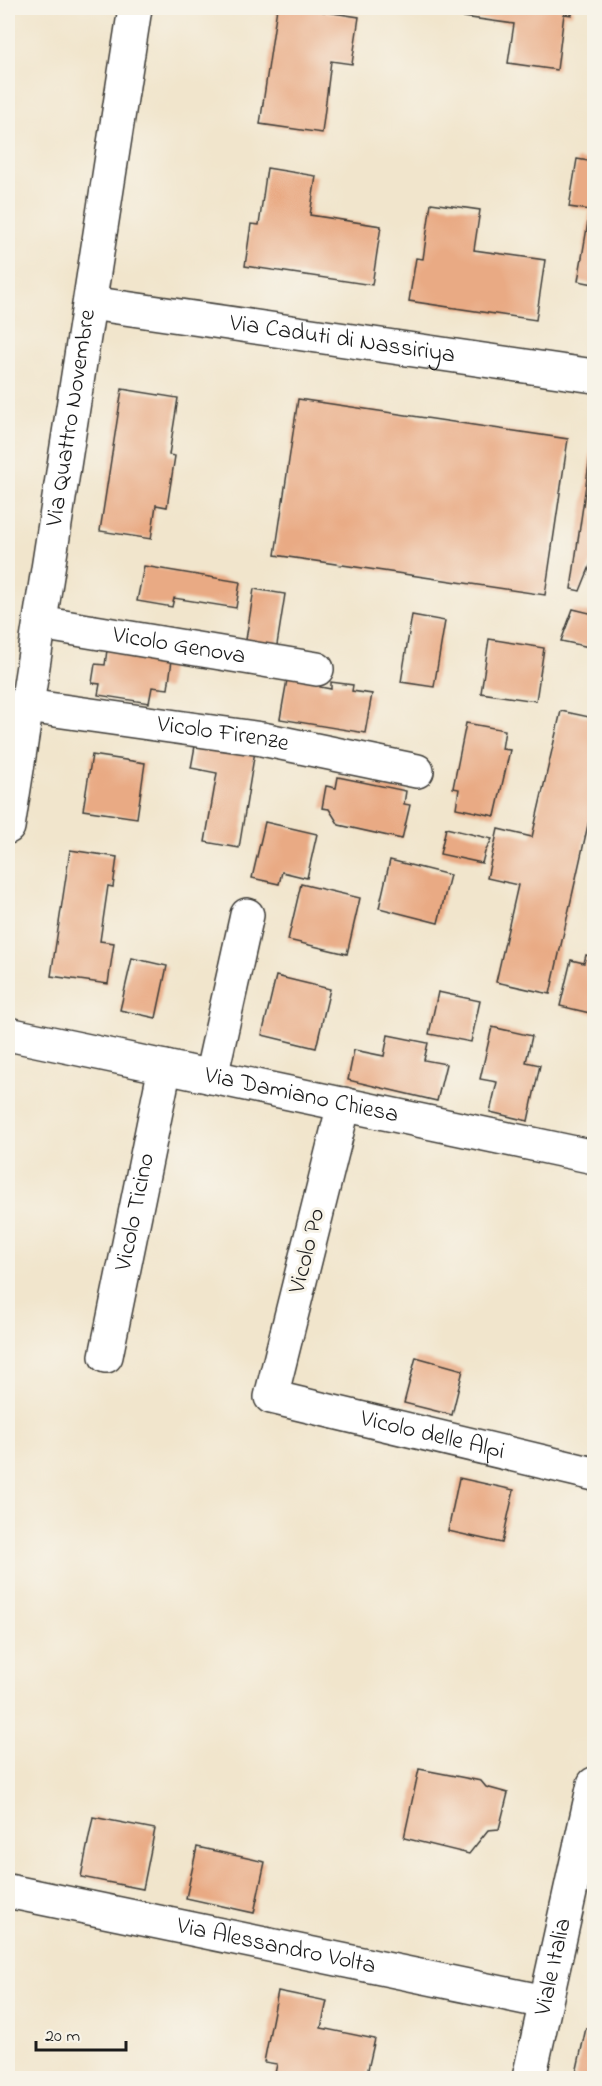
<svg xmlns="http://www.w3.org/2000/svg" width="602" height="2086" viewBox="0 0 602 2086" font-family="'Indie Flower',sans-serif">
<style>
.building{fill:#e9aa84}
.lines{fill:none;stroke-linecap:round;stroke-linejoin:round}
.minor-casing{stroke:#3c3a36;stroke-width:36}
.minor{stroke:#fff;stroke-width:33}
.labels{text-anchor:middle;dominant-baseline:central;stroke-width:6;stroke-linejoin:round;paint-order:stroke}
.street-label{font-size:24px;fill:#1c1c1c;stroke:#f7f3e8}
</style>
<rect width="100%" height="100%" fill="#f7f3e8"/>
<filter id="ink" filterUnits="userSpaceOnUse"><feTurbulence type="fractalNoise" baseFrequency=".0167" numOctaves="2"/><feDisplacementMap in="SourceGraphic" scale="12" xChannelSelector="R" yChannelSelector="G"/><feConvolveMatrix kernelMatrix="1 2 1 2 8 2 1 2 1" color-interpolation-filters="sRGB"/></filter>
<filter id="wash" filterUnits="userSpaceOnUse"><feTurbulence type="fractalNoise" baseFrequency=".008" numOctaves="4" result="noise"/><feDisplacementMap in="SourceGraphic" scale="24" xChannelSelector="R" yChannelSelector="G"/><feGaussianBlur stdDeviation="1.35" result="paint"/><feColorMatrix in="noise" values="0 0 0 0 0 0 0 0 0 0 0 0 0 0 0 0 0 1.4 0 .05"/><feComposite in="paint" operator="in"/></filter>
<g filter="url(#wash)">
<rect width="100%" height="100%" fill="#f1e5cc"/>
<g id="blocks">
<path class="building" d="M277,8H320L319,11L359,17L352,64L331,61L322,133L260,124Z
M443,8H573L572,15L564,14L557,70L508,63L514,24L442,14Z
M577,159L594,162V284L578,281L590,210L569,207Z
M267,168L316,176L310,215L381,226L372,285L245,266L251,224L259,225Z
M431,203L480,210L474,250L545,260L536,320L409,301L416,258L423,259Z
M122,389L178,398L169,455L175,456L167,507L156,505L151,539L100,531Z
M298,399L568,439L545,595L275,555Z
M593,436L594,556L580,591L571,589Z
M144,566L240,582L236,608L174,598L172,607L137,601Z
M254,589L285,594L276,651L245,646Z
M573,609L594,614V648L561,641Z
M412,615L445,621L434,687L401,682Z
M489,639L544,648L536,701L481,693Z
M107,650L172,660L168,689L152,687L149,703L98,695L100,684L92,683L95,664L105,665Z
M288,674L321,679L320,687L331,689V682L353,685L352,691L372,694L365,733L280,719Z
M561,711L594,718V798L550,994L496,982L518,885L487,878L498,829L532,837Z
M466,723L505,730L502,749L510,750L495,816L456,808L459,789L453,788Z
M197,735L256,745L239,848L205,842L217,773L191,768Z
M92,755L145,763L137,818L83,810Z
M338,777L406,791L404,804L410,805L402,839L339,825L329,809L322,808L326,786L336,788Z
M265,822L317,834L307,878L282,872L279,884L252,878Z
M446,828L492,839L485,852L482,863L440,854Z
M70,850L117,857L113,887L108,886L100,941L114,943L108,984L51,976Z
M390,860L450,875L438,923L379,908Z
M301,884L360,898L347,954L288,940Z
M586,955L594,957V1014L560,1006L571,960L584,963Z
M132,958L167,966L156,1018L120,1010Z
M276,976L330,989L316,1048L262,1035Z
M438,992L480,1001L471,1042L429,1034Z
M492,1027L532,1036L526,1062L540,1065L528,1121L490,1112L497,1082L480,1079Z
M388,1035L428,1043L424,1060L446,1064L437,1101L348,1080L354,1050L384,1056Z
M416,1357L463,1370L452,1415L404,1403Z
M459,1478L514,1490L502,1543L448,1531Z
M419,1769L481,1781L486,1787L508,1793L499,1829L488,1830L469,1854L404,1838Z
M93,1817L155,1829L143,1889L81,1877Z
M197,1847L265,1862L254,1913L186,1898Z
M278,1991L327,2001L321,2028L375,2039L366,2078H274L277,2064L264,2062Z
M586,2028L594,2030V2078H575Z"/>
</g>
</g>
<g filter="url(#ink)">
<use href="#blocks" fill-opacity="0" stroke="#3c3a36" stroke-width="1.5"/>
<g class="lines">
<g class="minor-casing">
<g id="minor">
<path id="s1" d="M90,303L594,376"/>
<path id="s2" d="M40,623L317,669"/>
<path id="s3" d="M27,706L262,739L417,771"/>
<path id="s4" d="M8,827L135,8"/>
<path id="s5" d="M8,1034L594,1157"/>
<path d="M211,1077L247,915"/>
<path id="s6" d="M344,1104L271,1397L594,1474"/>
<path id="s7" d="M106,1356L165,1067"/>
<path id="s8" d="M8,1891L545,2002"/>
<path id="s9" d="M529,2078L594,1784"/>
</g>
</g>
<use href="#minor" class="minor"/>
</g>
</g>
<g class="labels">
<g class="street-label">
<text stroke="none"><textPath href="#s1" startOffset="255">Via Caduti di Nassiriya</textPath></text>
<text stroke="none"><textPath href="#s4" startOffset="414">Via Quattro Novembre</textPath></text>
<text stroke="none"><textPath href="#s2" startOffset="141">Vicolo Genova</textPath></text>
<text stroke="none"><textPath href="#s3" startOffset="198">Vicolo Firenze</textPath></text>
<text stroke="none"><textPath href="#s5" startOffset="300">Via Damiano Chiesa</textPath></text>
<text stroke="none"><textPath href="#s7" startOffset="147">Vicolo Ticino</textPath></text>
<text transform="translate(308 1251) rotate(-76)">Vicolo Po</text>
<text stroke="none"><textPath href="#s6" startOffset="468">Vicolo delle Alpi</textPath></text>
<text stroke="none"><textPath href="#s8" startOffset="274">Via Alessandro Volta</textPath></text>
<text stroke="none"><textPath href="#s9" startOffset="114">Viale Italia</textPath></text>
</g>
</g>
<rect width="602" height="2086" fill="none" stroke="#f7f3e8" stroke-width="30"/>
<path d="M36 2041v9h90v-9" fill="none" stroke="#1c1c1c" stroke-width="3"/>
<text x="45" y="2041" font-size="18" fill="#1c1c1c" stroke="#f7f3e8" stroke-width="4.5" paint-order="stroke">20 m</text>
</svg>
